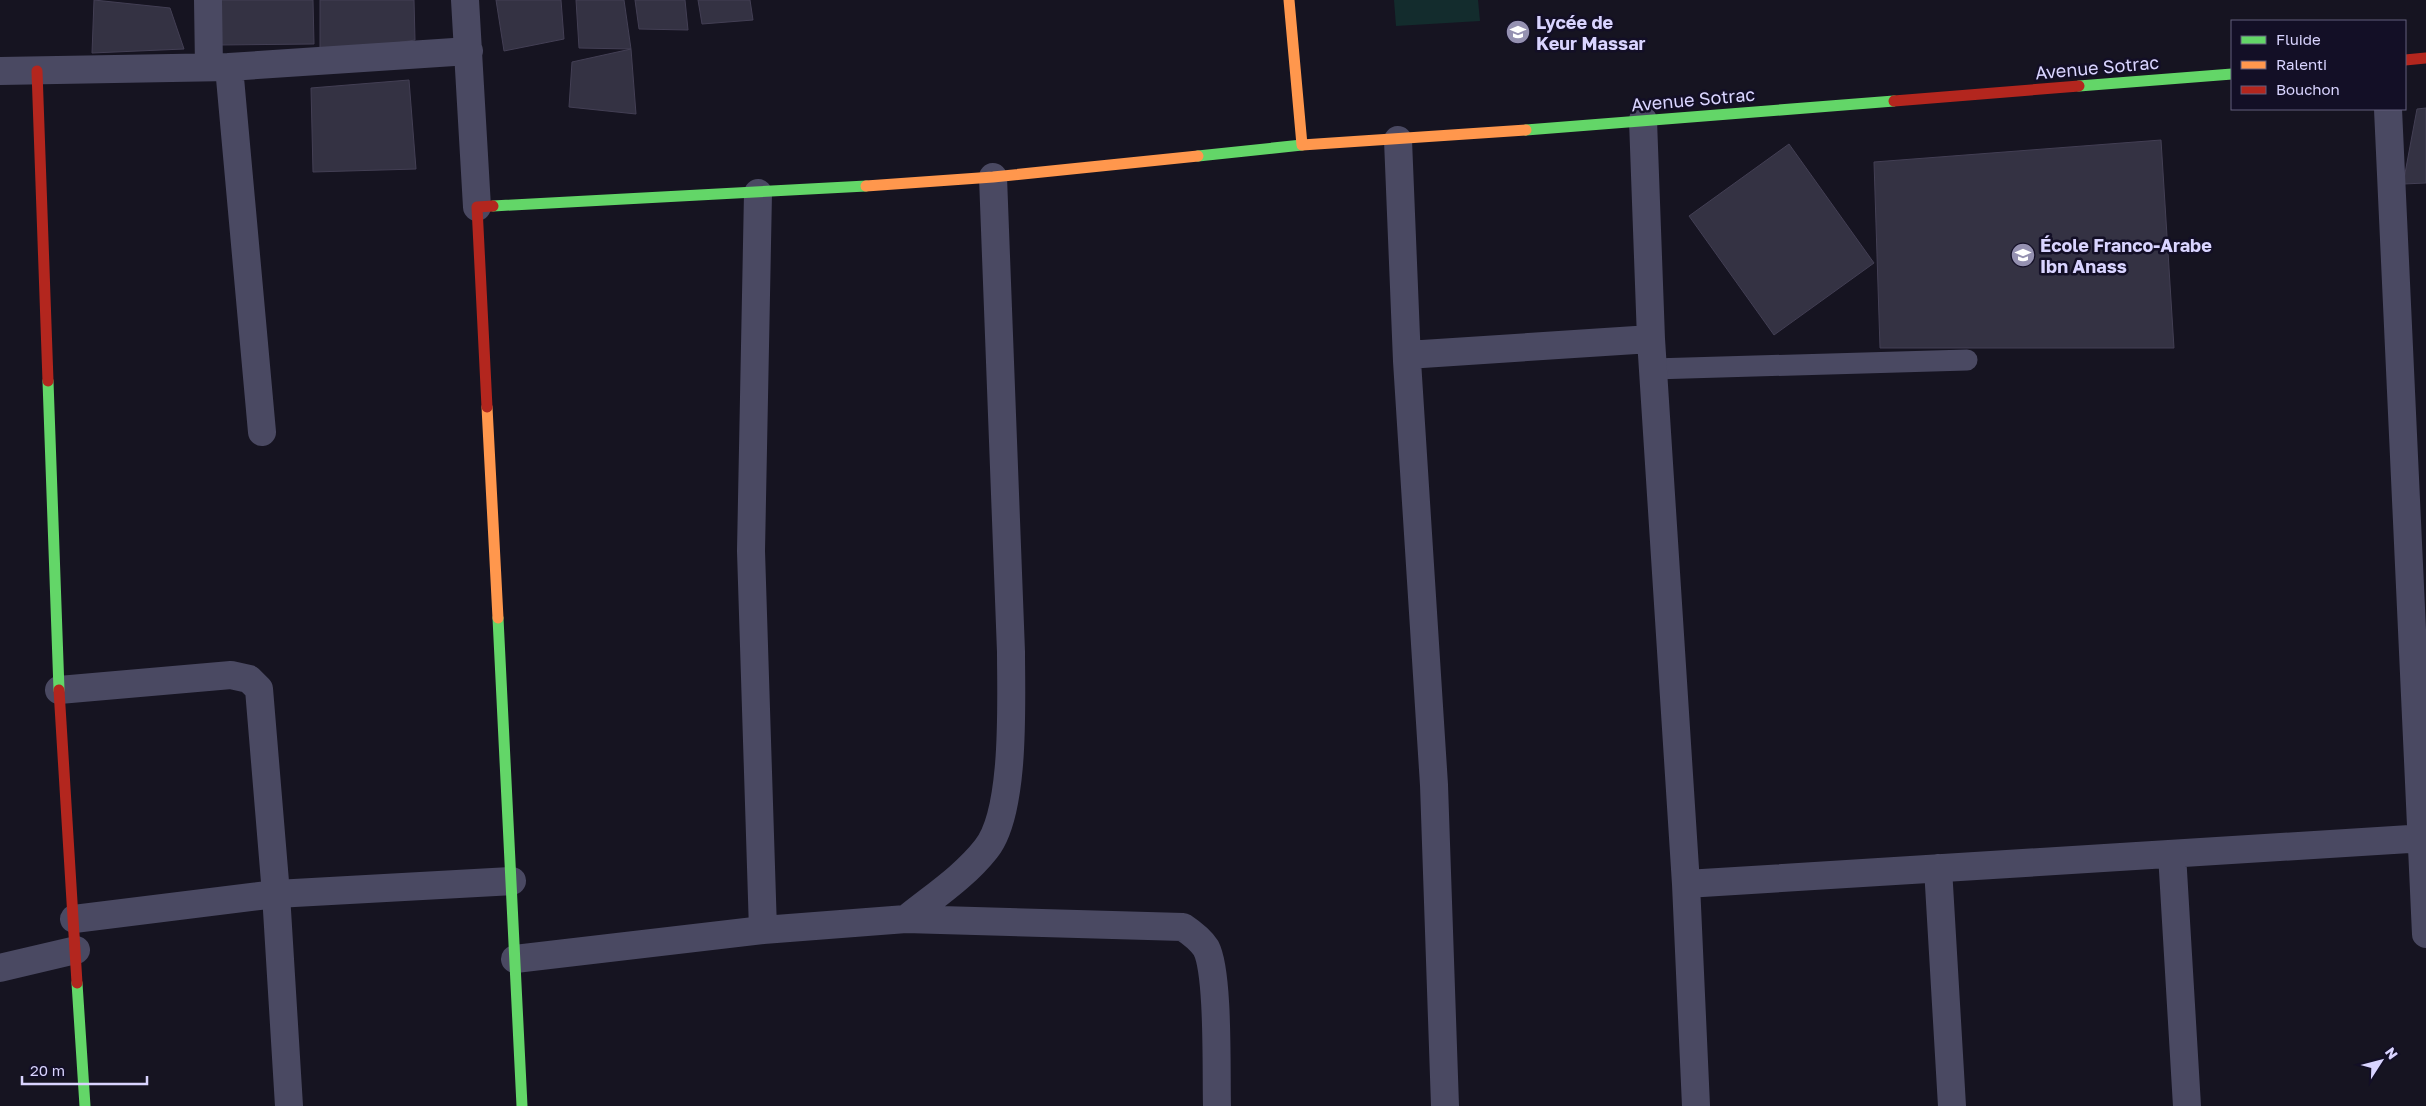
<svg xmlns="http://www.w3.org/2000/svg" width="2426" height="1106" viewBox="0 0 2426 1106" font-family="'Golos Text',sans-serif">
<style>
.green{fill:#132c2d}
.building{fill:#343243;stroke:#433f54}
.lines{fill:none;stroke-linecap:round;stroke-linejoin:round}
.lane{stroke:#4a4962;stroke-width:21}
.street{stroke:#4a4962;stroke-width:28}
.fast{stroke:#63d668;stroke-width:11}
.slow{stroke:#ff974d;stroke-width:11}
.jam{stroke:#b3261e;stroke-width:11}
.labels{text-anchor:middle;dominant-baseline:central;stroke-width:5;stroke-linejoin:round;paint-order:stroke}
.poi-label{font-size:18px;font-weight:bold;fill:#d9d4ff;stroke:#130f26;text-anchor:start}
.street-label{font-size:18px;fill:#d9d4ff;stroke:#130f26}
</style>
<rect width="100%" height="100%" fill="#161421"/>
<path class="green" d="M1394,0H1478L1480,21L1396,26Z"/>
<path class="building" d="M94,0L170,8L184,49L92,53Z
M217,0H313L314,44L219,45Z
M320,0H414L415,40L320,55Z
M496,0H561L564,39L504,51Z
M576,0H624L631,49L579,48Z
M635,0H685L688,30L639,29Z
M698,0H750L753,20L702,24Z
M631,49L636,114L569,107L572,62Z
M409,80L416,169L313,172L311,88Z
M2426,108V183L2403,184L2417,109Z
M2161,140L2174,348H1880L1874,162Z
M1789,144L1874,263L1774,335L1689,216Z"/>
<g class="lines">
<path class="lane" d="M1653,369L1967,360"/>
<path class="street" d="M208,0L209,67
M465,0L477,207
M229,67L262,432
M0,71L229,67L469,51
M2388,109L2426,934
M1643,120L1651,339L1686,884L1696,1106
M1398,140L1407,361L1434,785L1445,1106
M758,193L751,551L763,930
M1407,355L1651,339
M59,690L231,675L249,679L259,689L276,894L289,1106
M2172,854L2187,1106
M1938,868L1952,1106
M1686,884L2426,838
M74,919L276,894L512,881
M906,919C933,897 964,877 986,849C1016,812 1011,700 1011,652L993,177
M515,959L763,930L906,919L1183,927C1192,933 1200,939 1206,948C1219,973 1216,1072 1217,1106
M0,968L76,950"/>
<path class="fast" d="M2079,86L2232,74
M1526,130L1894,101
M1198,156L1302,145
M493,206L866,186
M48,381L59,690
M498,618L522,1106
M77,983L85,1106"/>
<path class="slow" d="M1289,0L1302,145L1526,130
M866,186L993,177L1198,156
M487,407L498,618"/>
<path class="jam" d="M2405,60L2426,58
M37,71L48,381
M1894,101L2079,86
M487,407L477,207L493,206
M59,690L77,983"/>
</g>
<defs>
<g id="school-disc" transform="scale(1.25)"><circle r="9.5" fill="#9591b1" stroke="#130f26"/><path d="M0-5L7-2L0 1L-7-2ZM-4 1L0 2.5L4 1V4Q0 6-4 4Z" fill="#fff"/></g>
</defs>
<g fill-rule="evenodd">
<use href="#school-disc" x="1518" y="32"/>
<use href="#school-disc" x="2023" y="255"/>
</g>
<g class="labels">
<g class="poi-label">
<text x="1536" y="22">Lycée de<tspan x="1536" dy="21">Keur Massar</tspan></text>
<text x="2040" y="245">École Franco-Arabe<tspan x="2040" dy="21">Ibn Anass</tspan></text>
</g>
<g class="street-label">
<text transform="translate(2097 67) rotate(-5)">Avenue Sotrac</text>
<text transform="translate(1693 99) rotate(-5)">Avenue Sotrac</text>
</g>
</g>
<rect x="2231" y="20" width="175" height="90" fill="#130f26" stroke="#625e7d"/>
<rect x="2241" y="36" width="25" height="8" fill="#63d668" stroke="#625e7d"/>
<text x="2276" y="45" font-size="15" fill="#d9d4ff">Fluide</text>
<rect x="2241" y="61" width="25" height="8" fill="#ff974d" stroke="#625e7d"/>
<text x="2276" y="70" font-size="15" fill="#d9d4ff">Ralenti</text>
<rect x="2241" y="86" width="25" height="8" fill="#b3261e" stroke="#625e7d"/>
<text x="2276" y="95" font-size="15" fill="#d9d4ff">Bouchon</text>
<g transform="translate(2381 1061) rotate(54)" stroke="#130f26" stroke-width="4" paint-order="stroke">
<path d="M0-4L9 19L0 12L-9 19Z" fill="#d9d4ff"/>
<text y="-8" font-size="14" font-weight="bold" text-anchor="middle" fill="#d9d4ff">N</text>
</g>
<path d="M22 1076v8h125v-8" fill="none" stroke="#d9d4ff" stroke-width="2.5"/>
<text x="30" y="1076" font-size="15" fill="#d9d4ff" stroke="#130f26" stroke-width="4" paint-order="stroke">20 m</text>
</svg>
